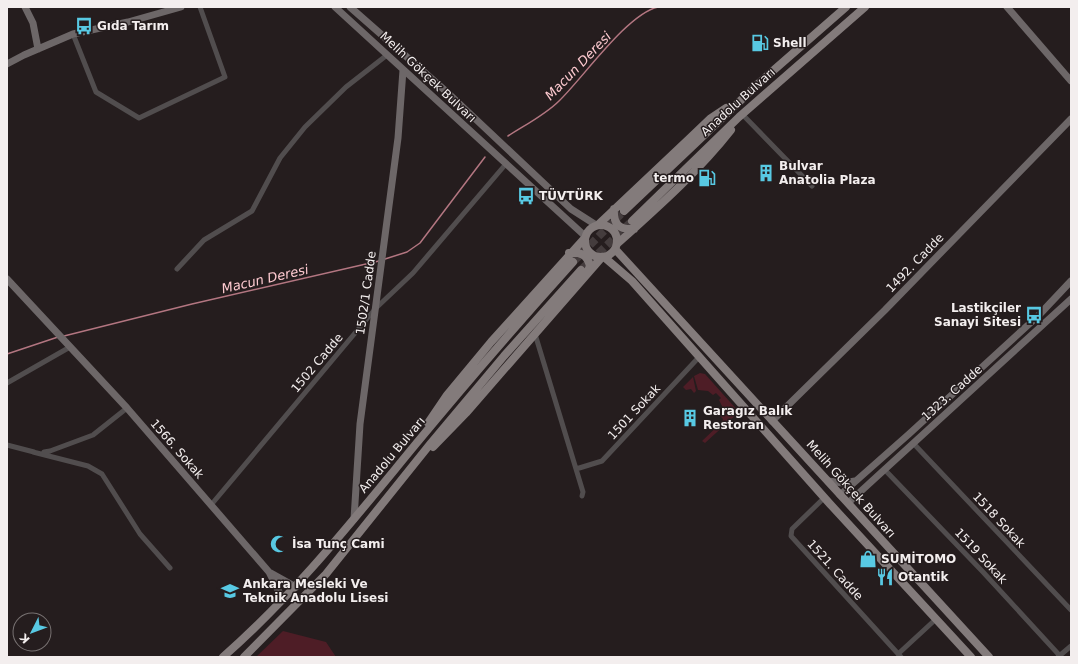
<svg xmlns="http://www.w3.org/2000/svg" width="1078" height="664" viewBox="0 0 1078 664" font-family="'DejaVu Sans',sans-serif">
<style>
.green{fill:#4e1d26}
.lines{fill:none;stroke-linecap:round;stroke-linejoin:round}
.stream{stroke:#b37681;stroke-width:1.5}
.primary-tunnel{stroke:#443c3d;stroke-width:8;stroke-dasharray:8 4;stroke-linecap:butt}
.street{stroke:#514d4e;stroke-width:5}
.secondary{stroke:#6d6768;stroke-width:7}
.primary{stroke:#837b7b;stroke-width:8}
.labels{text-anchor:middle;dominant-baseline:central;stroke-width:3;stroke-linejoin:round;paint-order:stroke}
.poi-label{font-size:12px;font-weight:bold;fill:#f3eeee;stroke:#251d1e;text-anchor:start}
.street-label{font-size:12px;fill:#f3eeee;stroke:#251d1e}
.water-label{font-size:13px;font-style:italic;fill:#fecad0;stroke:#251d1e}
</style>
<rect width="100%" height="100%" fill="#251d1e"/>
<path class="green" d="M700,373L705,374L739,412L705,443L702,441L722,422L723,419L719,415L723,408L719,400L721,398L716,393L713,395L708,391L698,390L694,376Z
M693,377L696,391L694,393L691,389L686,390L683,387Z
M283,631L326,642L336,657H256Z"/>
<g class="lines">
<path class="stream" d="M508,136C525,125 545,115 559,101C583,78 627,14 658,7
M385,259L407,252L420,243L485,157
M64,336L192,304L379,261
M7,354L58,337"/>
<path class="primary-tunnel" d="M573,262L624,211
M581,270L632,221"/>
<path class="street" d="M73,34L96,92L139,118L225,77L200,7
M742,114L812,186
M177,269L204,240L252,211L280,158L305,127L346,87L387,55
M535,334L583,492L582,496
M7,383L70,347
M913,443L1071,610
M7,445L34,452
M33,452L88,466L102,474L140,534L170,568
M44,452L50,451L93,435L127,408
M576,469L602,461L700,356
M884,469L983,572L1061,657
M825,497L792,529L791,536L901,657
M211,505L376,308L413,273L505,165
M898,654L936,619
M1058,657L1071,646"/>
<path class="secondary" d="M25,7L33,23L38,49
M335,7L585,236
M350,7L449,94L571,209L596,225
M1007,7L1071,81
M7,64L24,55L73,34L128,22L181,7
M7,279L127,408L269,572L283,600
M772,421L885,310L1071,119
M828,481L843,483L855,481
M840,495L909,434L1039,315L1071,281
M848,503L1071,299
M354,519L360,424L398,138L403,70
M269,572L296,587"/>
<path class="primary" d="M614,209C613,224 619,230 634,229
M624,211L759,83L846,7
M632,221L739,117L865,7
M599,224L689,139L711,118L726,108
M585 241a16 16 0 1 1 32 0a16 16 0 1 1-32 0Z
M617,244C657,208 698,172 731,130
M615,249L989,657
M569,253C580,252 587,254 590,266L587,273
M604,257L632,281L830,504L971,657
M428,423L447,395L491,342L584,239
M433,447L466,413L602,257
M223,657C295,594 354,519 415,445C466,383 519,322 573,262
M244,657L326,574L431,443L504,356L581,270"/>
</g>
<defs>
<g id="bus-bare" transform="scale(1.38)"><path d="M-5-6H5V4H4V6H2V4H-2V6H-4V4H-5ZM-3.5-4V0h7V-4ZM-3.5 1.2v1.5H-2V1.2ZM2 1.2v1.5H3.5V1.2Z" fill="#58c9e3" stroke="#251d1e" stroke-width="2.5" paint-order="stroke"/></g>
<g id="fuel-bare" transform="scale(1.38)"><path d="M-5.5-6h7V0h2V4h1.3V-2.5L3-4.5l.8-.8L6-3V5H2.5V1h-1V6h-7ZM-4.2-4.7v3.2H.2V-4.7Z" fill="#58c9e3" stroke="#251d1e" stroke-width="2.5" paint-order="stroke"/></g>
<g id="building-bare" transform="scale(1.38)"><path d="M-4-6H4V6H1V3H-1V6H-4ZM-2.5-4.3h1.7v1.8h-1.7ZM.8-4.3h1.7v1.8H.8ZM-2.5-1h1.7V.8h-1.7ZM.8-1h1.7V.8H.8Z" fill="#58c9e3" stroke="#251d1e" stroke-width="2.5" paint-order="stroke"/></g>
<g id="mosque-bare" transform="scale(1.38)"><path d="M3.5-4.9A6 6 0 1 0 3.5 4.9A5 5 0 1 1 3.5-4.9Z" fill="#58c9e3" stroke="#251d1e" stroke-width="2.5" paint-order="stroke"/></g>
<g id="shop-bare" transform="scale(1.38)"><path d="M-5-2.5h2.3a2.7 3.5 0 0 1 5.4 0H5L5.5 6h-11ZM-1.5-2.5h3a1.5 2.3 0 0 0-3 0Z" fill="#58c9e3" stroke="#251d1e" stroke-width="2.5" paint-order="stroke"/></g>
<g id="restaurant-bare" transform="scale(1.38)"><path d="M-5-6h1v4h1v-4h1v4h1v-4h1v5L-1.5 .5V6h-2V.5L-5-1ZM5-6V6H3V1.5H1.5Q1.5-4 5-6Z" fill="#58c9e3" stroke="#251d1e" stroke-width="2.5" paint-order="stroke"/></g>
<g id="school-bare" transform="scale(1.38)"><path d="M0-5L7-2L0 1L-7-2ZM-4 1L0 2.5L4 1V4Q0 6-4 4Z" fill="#58c9e3" stroke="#251d1e" stroke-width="2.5" paint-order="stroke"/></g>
</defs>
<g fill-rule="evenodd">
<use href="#bus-bare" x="84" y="26"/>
<use href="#fuel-bare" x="760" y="43"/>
<use href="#building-bare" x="766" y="173"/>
<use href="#fuel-bare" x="707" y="178"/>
<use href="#bus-bare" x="526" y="196"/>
<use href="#bus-bare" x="1034" y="315"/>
<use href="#building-bare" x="690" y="418"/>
<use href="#mosque-bare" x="279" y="544"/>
<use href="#shop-bare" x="868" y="559"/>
<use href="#restaurant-bare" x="885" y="577"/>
<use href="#school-bare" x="230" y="591"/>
</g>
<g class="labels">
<g class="poi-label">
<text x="97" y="26">Gıda Tarım</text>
<text x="773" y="43">Shell</text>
<text x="779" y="166">Bulvar<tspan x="779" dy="14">Anatolia Plaza</tspan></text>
<text x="694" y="178" text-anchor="end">termo</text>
<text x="539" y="196">TÜVTÜRK</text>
<text x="1021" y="308" text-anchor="end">Lastikçiler<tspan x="1021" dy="14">Sanayi Sitesi</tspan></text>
<text x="703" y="411">Garagız Balık<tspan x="703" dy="14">Restoran</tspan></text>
<text x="292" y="544">İsa Tunç Cami</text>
<text x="881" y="559">SUMİTOMO</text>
<text x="898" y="577">Otantik</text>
<text x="243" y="584">Ankara Mesleki Ve<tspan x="243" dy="14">Teknik Anadolu Lisesi</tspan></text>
</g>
<g class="street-label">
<text transform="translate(428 77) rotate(43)">Melih Gökçek Bulvarı</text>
<text transform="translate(738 102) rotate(-42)">Anadolu Bulvarı</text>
<text transform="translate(915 263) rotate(-46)">1492. Cadde</text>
<text transform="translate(366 293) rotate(-82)">1502/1 Cadde</text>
<text transform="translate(317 363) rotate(-50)">1502 Cadde</text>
<text transform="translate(952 393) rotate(-42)">1323. Cadde</text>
<text transform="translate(634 412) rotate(-47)">1501 Sokak</text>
<text transform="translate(177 449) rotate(49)">1566. Sokak</text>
<text transform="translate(392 455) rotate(-50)">Anadolu Bulvarı</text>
<text transform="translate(851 489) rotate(48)">Melih Gökçek Bulvarı</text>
<text transform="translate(999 520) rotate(47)">1518 Sokak</text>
<text transform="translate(981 556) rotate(47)">1519 Sokak</text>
<text transform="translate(835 570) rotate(48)">1521. Cadde</text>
</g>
<g class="water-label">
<text transform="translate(578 66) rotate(-46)">Macun Deresi</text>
<text transform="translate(265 279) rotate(-13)">Macun Deresi</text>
</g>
</g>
<rect width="1078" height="664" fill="none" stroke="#f3eeee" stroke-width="16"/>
<g transform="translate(32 632) rotate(228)"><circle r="19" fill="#251d1e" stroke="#777171"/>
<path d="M0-3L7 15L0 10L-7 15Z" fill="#58c9e3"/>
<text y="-6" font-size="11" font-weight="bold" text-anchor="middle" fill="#f3eeee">K</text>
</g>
</svg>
